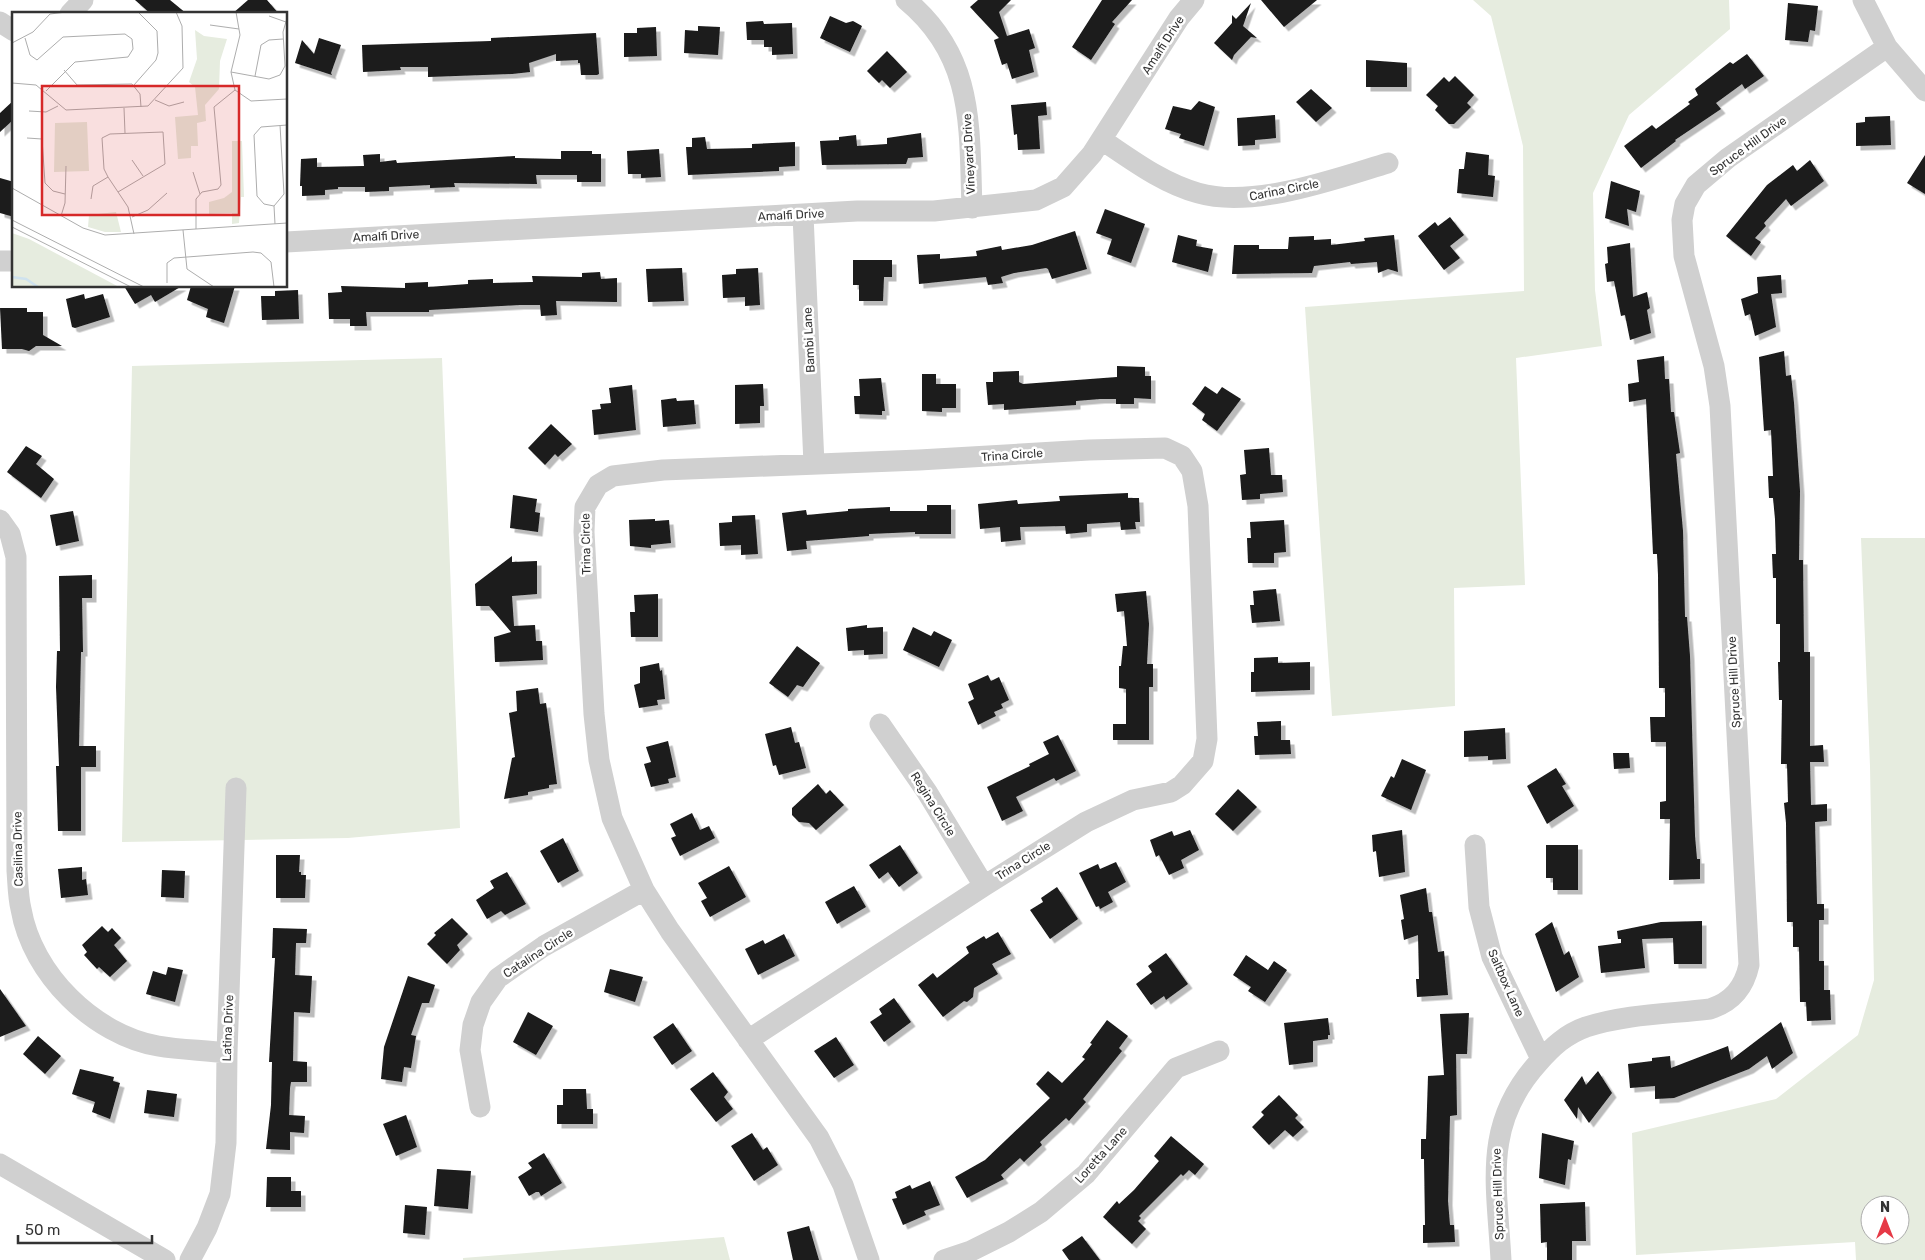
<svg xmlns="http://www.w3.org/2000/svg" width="1925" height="1260" viewBox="0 0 1925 1260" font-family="Rubik,sans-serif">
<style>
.green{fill:#e6ecdf;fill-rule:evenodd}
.building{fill:#1a1a1a;filter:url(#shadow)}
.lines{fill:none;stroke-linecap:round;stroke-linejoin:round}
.minor{stroke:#d0d0d0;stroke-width:21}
.labels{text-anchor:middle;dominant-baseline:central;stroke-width:5;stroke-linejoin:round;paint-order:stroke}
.street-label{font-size:12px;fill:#333;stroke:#fff}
.inset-river{fill:none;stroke:#cfe2ee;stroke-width:2.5}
.inset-road{fill:none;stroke:#adadad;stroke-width:1}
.view{fill:#d62828;fill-opacity:0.15;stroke:#d62828;stroke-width:2.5}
.inset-edge{fill:none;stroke:#333;stroke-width:2.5}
</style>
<defs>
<filter id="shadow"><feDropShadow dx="4.5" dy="4.5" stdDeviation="0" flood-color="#0004"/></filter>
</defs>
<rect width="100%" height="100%" fill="#fff"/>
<path class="green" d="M1473,0H1729L1730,29L1629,115L1593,193L1595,290L1602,346L1516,358L1525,585L1454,588L1455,706L1332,716L1305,307L1524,291L1523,146L1491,16Z
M442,358L460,828L348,838L122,842L132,366Z
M1861,538H1925V1260H1856L1855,1242L1636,1255L1632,1133L1776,1099L1858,1035L1874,980L1870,766ZM1870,1205H1900V1235H1870Z
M724,1237L730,1260H463V1258Z"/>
<path class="building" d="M135,0H170L187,14H151Z
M248,0H267L279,14H232Z
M978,0H1011L999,12L1007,36L1029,29L1035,48L1029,50L1034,72L1012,79L1007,63L1002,65L994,40L999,38L970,7Z
M1102,0H1132L1112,22L1115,24L1091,60L1072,47Z
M1261,0H1317L1284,27Z
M1251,3L1243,26L1257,38L1251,37L1234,55L1232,60L1214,43L1232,23V15L1236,19Z
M1788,3L1818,6L1815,31L1810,30L1808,42L1785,40Z
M830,16L846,23L853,21L862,26L850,52L820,38Z
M763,21L764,24L792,23L793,54L772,55V47H764V40H747L746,22Z
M698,26L720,27L718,55L684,53L685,30L698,31Z
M656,27L657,56L624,57V33H637V28Z
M596,33L599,74L597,75H581L580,63H578V60L556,61V54L529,63L530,72L512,74L428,77V67H400L401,70L363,72L362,45L491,41V38Z
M319,38L341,45L331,73L332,75L295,63L302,40L314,54Z
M887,51L907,72L890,88L882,80L879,83L867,71Z
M1747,54L1764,76L1745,89L1742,84L1716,103L1721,109L1675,140L1676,141L1641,168L1624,146L1652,125L1656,129L1690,104L1688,102L1698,95L1695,89L1730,62L1733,64Z
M1366,60L1407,63V87H1366Z
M1455,76L1474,95L1467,103L1471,107L1454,124H1449L1435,110L1438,106L1426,95L1444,77L1449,82Z
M1311,89L1332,108L1316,122L1296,102Z
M14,100V119L0,132V113Z
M1199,101L1215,107L1204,146L1179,138L1181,134L1165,129L1173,106L1191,110Z
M1046,102L1047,115L1038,116L1040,149L1018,150L1017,134L1014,135L1011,105Z
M1275,115L1276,138L1255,140V145L1238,146L1237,118Z
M1890,116L1891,145L1856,146V123L1865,122V117Z
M921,133L923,157L908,158L906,164L822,165L820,141L839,140V137L856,135L857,146L887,144V138Z
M705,137L707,149L752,148V144L795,142V166L779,167V171L688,175L686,147H692V138Z
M659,149L661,177L641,178V174H628L627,151Z
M561,151H592V154H601V182H577V175H536L537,184L454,183L455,187L430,188V185L389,187V191L365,192V187H338V189L325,190V195L302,196V186H300L301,159L317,158V167L364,166L363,155L380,154V162L396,160L397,163L515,156V158L561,159Z
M1466,152L1489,155L1488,175L1495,176L1493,197L1457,193L1459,169H1464Z
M1925,155V194L1907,183Z
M1810,160L1824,181L1791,206L1786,199L1764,223L1766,226L1755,238L1761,242L1751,256L1726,236L1767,185L1793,165L1797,171Z
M0,178L14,182V217L0,213Z
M1611,181L1640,191L1636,212L1627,209L1629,226L1605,218Z
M1105,209L1145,224L1131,263L1107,254L1112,239L1096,233Z
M1450,217L1464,235L1450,246L1460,258L1444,270L1418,236L1435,222L1438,226Z
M1075,231L1087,269L1052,279L1048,269L1046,268L1014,273L1001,277L1003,283L988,285L986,277L919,284L917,255L940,254V259L977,256L976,251L1001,246L1002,250L1032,245Z
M1178,235L1197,240L1196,246L1213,249L1208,272L1172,262Z
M1394,235L1398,272L1388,269L1378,273L1377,262L1351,264L1350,262L1314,266L1312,273L1232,274L1234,245H1259V249H1288L1289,237L1314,236V240L1331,239V245L1365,241L1364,238Z
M1630,243L1633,297L1647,292L1650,308L1647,310L1651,333L1630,340L1625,315L1621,316L1614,281L1607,282L1605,264L1608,263L1607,247Z
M853,260H892V277H884L883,301H859V285H853Z
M682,268L684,301L648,302L646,269Z
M758,268L760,305L745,306V297L723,298L722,275L736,274V269Z
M600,272L601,279L617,278V302L556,301L557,315L541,316L540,305H520L429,310V312H366L367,326H350V319H329L328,293L342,292L341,286L405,288V283L428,282V287L468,284V280L493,279V283L533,282L532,276L582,277V273Z
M1781,275L1782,293L1771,294L1776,327L1755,336L1750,314L1745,316L1741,299L1758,293L1757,277Z
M124,286H182L155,302L151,295L135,304Z
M191,286H235L224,323L206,317L208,309L187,300Z
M298,290L299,319L262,320L261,296H275V291Z
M84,294L85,299L103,294L110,317L75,328L72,327L66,299Z
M0,308H27V312H43V335L62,346H36L29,351L22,349H2Z
M1784,351L1786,376L1791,375L1794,403L1800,491L1799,560H1803L1804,652H1810V746L1823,745L1824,762H1810L1811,805L1827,804V821L1815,822L1817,904H1824V920H1819V961H1824V990H1830L1831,1020L1807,1021L1806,1002H1800L1799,947H1793V922H1787L1786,823L1784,803L1788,802L1787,764H1781L1782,700H1779L1778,662H1780V624H1776V578H1773L1772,554H1776L1775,519L1773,498H1769L1768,476H1773L1771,430L1764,431L1759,357Z
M1664,356L1665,379H1669L1671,412H1674L1680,453L1676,454L1683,531L1685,617H1687L1690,656L1695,836L1697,859H1700V879L1669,880L1670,819H1660V802L1666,801V742H1651L1650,717H1665V688H1659L1658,575L1657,554H1653L1646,399L1629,402L1628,384L1639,382L1637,360Z
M1117,366L1145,367V376H1151V399L1134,398V404H1116V399H1100L1076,401V405L1004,410V404L988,405L986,382H993V372L1019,371V382L1023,384L1117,377Z
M922,374H936V384H956V408H942V412L922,411Z
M881,378L885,411H882V415L855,414L854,396H860L859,379Z
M763,384L764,406H760V423L735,424V385Z
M632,385L636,430L594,435L592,410L601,409L600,404L611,403L609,388Z
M1205,386L1217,394L1222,387L1241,399L1217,431L1202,420L1205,414L1192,404Z
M676,398L677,401L694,400L696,424L663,427L661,400Z
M551,424L572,444L558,457L555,454L545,465L528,448Z
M26,446L42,456L36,464L54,479L41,498L7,472Z
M1269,448L1271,475H1282L1283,492L1260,494V499L1242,500L1240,475L1246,474L1244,450Z
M1128,493V498H1139L1140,522H1135L1136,529L1121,530L1120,522L1087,524V532L1066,534L1065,526L1020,527L1021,540L1001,542L1000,527L980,529L978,504L1017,500L1018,504L1060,501L1059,496Z
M513,495L537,499L535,512L540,513L538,532L510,528Z
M927,505H951V534H915V532L869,534V536L806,541L807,549L787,551L782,513L806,510L807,515L848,511V509L890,507V511H927Z
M73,511L79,541L56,546L50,515Z
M755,515L758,554L741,555V545L720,546L719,523L732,522V516Z
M655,519V521L669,520L671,543L651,545V548L630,546L629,520Z
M1284,520L1286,552L1274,553V563H1248L1247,538H1251L1250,522Z
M512,556V562L537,561V594L512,596L514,626L535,625L536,641H542L543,660L495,662L494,637L511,632L489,606H476L475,584Z
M92,575V598H82L83,652H81L79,746H96V767H81V831H58L56,766H59L56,687L57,651H60L59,576Z
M1276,589L1280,621L1252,623L1250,605H1254L1253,591Z
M1146,591L1149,624L1147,664H1153V687H1149V740H1113V724H1126V689L1119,688V666H1121L1123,646H1127L1124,611L1117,612L1115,594Z
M658,594V637H631L630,612H635L634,595Z
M867,625V628L883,627V654L864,655V650L848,651L846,628Z
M913,627L931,636L934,631L952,640L939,667L903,650Z
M797,646L820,663L803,687L797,685L788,697L769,683Z
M1278,657V663L1310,662V690L1251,692V672H1254V658Z
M659,663L660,671L662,670L665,699L657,700L658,705L639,708L634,685L640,683V667Z
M988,675L991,681L999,677L1009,700L1001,704L1003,708L994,712L996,716L978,725L968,702L974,699L968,684Z
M538,688L540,704L546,703L557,784L549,785V788L528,792V795L504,799L512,758L515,757L509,713L517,711L516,691Z
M1281,721V740H1290L1291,754L1255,755L1254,736H1258L1257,722Z
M791,727L795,743L799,742L806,768L779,775L776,765L773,766L765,734Z
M1505,728L1506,759L1488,760V756L1464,757V731Z
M1058,735L1076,771L1056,781L1054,778L1016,797L1023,811L1002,821L987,787L1030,766L1029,764L1049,754L1043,742Z
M668,741L676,777L668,779L669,783L651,787L644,764L651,762L646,747Z
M1613,753H1629L1630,768L1614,769Z
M1402,759L1426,770L1411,810L1381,796L1391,776L1394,778Z
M1556,768L1566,784L1562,786L1574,806L1547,824L1527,786Z
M818,784L826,794L830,790L844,805L816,830L809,823L799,822L792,815V808Z
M1238,789L1257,807L1233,831L1215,814Z
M692,813L700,830L709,826L715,838L680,856L671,838L676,836L670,824Z
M1190,830L1199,850L1181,860L1184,868L1169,875L1159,855L1156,857L1150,840L1172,831L1174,836Z
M1402,830L1405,872L1379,877L1376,851L1373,852L1372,835Z
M563,838L579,871L558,883L540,851Z
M900,845L918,873L899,887L888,872L879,879L869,865Z
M1546,845H1578V890H1553V878H1546Z
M276,855H300L299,872H301V875H306L305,898H276Z
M1116,862L1126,882L1108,892L1113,902L1100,909L1099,906L1096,907L1079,873L1098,864L1100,869Z
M729,866L746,897L710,917L701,901L707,898L698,883Z
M82,867V880L86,879L88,895L61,898L58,869Z
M162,870L185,871L184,898L161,897Z
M507,872L526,904L505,915L501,911L487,919L476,900L494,888L490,881Z
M854,886L866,907L837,924L825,902Z
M1057,887L1078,919L1050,939L1030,910L1043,902L1041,898Z
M1426,888L1429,912H1432L1438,952L1444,951L1448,995L1417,997L1416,979H1419L1418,935L1404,940L1401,920L1404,919L1400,895Z
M452,918L468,934L457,945L460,950L447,964L427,944L436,935L434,933Z
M1702,921V964H1674L1673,938L1642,939L1645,968L1601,973L1598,946L1621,943V939H1618L1617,931L1661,922Z
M1552,922L1564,955L1569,951L1579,977L1556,992L1535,934Z
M102,926L108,932L112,928L121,938L114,945L127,961L110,977L99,967L97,969L84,955L87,952L82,945Z
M273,928L307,929L306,943H296L295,975L312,976L310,1013L294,1012L293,1061L307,1062V1082H291L290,1088L289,1115L305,1116L304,1133L290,1132V1150L266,1149L271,1105L272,1062H269L275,958H272Z
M998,932L1011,954L992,964L998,974L974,988L973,997L967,1002L964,1001L943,1017L918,985L933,973L937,978L969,953L966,947L984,936L986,939Z
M784,934L795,956L758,975L745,949L763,940L765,944Z
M1166,953L1188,984L1166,1000L1164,996L1151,1005L1136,984L1152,972L1148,966Z
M1246,955L1268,970L1274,961L1287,970L1265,1002L1248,991L1251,987L1233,975Z
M168,967L183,970L175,1002L146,994L153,971L166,975Z
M610,969L643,977L635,1002L604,992Z
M408,976L435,985L429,1003H422L411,1035L416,1036L411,1068L404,1067L402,1082L381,1079L384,1047Z
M0,989L26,1026L0,1037Z
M894,998L911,1022L884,1042L870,1022L882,1014L879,1009Z
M528,1012L553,1026L536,1055L513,1042Z
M1469,1013L1467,1054H1456L1457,1115L1450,1116L1448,1201L1450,1225H1454L1455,1242L1423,1243V1225H1425L1424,1159H1421V1139H1426L1428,1076L1444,1075L1440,1014Z
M1328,1018L1330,1035H1328V1039L1313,1041V1062L1289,1065L1284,1023Z
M1107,1020L1128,1036L1119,1048L1122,1051L1083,1099L1086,1102L1069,1121L1066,1118L1040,1142L1042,1145L1024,1162L1020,1158L1001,1175L1004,1179L967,1198L955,1177L985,1160L1050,1098L1036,1084L1048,1071L1062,1083L1085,1059L1082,1057L1092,1044L1090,1043Z
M1781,1022L1793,1053L1772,1069L1767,1056L1749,1069L1674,1098L1655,1099V1086L1630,1088L1628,1064L1652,1061V1058L1670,1056L1671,1068L1728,1046L1731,1060Z
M673,1023L692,1051L672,1065L653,1037Z
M38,1036L61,1056L45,1074L23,1054Z
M836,1037L854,1065L834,1078L814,1051Z
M80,1069L114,1077L113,1081L120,1083L110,1119L92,1112L95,1102L72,1094Z
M1598,1071L1612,1093L1589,1123L1578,1107L1577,1119L1564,1100L1582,1076L1586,1085Z
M713,1072L728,1092L724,1097L733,1109L716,1122L690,1089Z
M563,1089H586L587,1109H593V1124H557V1105H563Z
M147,1090L177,1094L174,1117L144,1113Z
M1279,1095L1298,1115L1295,1118L1304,1127L1293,1137L1285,1130L1269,1145L1252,1127L1264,1115L1261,1112Z
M406,1115L417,1147L396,1156L383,1124Z
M752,1133L763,1150L767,1147L778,1165L754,1181L731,1146Z
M1542,1133L1574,1141L1571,1160L1568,1159L1565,1185L1539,1178Z
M1171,1136L1204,1164L1195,1175L1189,1170L1183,1176L1181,1174L1139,1216L1141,1218L1138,1221L1146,1229L1132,1244L1103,1217L1117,1201L1119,1204L1134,1190L1159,1161L1154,1156Z
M544,1153L562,1183L541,1196L539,1192H536L529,1196L518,1177L532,1168L528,1163Z
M437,1169L471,1171L468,1209L434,1206Z
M267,1177H291V1191H301V1207H266Z
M930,1181L940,1205L924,1211L926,1215L903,1225L892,1199L897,1198L895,1192L910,1185L912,1189Z
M1585,1202L1586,1241H1572V1260H1547V1242L1541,1243L1540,1204Z
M405,1205L427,1207L425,1235L403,1233Z
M809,1226L819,1260H793L787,1232Z
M1082,1236L1100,1260H1069L1062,1250Z"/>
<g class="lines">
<path class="minor" d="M906,0C975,57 969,126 972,208
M1863,0L1887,47L1925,91
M70,14L83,0
M0,22L14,31
M1102,140C1132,160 1162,183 1198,193C1253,209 1335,179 1388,163
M803,215L814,464
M286,242L857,211H934L1036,200L1063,187L1092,154L1179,18L1194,0
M0,261H14
M0,520L10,534L16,557L17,871C18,883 18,897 21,909C32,974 94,1035 158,1046C181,1050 204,1050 227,1053
M880,724L927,792L984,886
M1475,845L1479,907L1492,957L1541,1059
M748,1040L984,886L1086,822L1133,800L1171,792L1182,785L1203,761L1207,739L1198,506L1192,471L1182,456L1165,448L1089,450L919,460L663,470L613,476L598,485L585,507L584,532L594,714L599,760L612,818L644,890L670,931L819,1138L843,1185L869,1260
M480,1107L470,1050L473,1025L481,1002L498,978L544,946L644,890
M0,1164L165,1260
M190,1260L207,1228L220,1194L226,1143L227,1053L236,788
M944,1260L971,1251L1009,1232L1041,1212L1086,1174L1176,1068L1219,1051
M1501,1260C1497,1184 1482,1125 1538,1063C1552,1047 1566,1034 1586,1027C1627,1014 1668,1014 1710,1009C1732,1002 1744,988 1749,965L1720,406L1714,366L1684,256L1682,220L1685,204L1696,185L1728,158L1887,47"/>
</g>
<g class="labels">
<g class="street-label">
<text transform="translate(1163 45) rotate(-57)">Amalfi Drive</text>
<text transform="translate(1748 146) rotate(-36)">Spruce Hill Drive</text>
<text transform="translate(969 154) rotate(-93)">Vineyard Drive</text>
<text transform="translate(1284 190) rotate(-11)">Carina Circle</text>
<text transform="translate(791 215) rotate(-3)">Amalfi Drive</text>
<text transform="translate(386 236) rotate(-3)">Amalfi Drive</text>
<text transform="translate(809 340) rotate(-93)">Bambi Lane</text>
<text transform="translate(1012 455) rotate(-4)">Trina Circle</text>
<text transform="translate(586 544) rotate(-91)">Trina Circle</text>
<text transform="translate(1734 682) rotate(-93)">Spruce Hill Drive</text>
<text transform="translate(933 804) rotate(58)">Regina Circle</text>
<text transform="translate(18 849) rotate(-91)">Casilina Drive</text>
<text transform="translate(1023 861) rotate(-32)">Trina Circle</text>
<text transform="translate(538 953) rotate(-33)">Catalina Circle</text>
<text transform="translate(1506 983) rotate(66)">Saltbox Lane</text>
<text transform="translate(228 1028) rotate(-88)">Latina Drive</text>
<text transform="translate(1101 1155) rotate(-48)">Loretta Lane</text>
<text transform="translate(1498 1194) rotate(-92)">Spruce Hill Drive</text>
</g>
</g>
<g transform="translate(12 12)">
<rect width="275" height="275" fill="#fff"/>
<path d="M183,18L192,24L215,27L208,49L207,77L193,93L194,109L185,111L186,134H179V146L166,147L163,105L186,103L183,75L177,70L185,47ZM75,110L77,159L42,160L43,111ZM220,129H230L232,185H229L227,211L220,212V201L197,202V190L212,186L220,180ZM104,200L109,220H93L76,215L77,203ZM0,221L17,227L107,275H0Z" fill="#e6ecdf"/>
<path class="inset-river" d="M0,265L14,267L26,275"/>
<path class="inset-road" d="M224,0L228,23L219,60L223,78L239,89L275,87M257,4L274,10M198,13L227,17M13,26L18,43L25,48L51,25L113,22L120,27L121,37L116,45L63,50L34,79M0,31L21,20L38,2L54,0M52,58L65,73L120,72L128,82L129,95M219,60L257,67L268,63L273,54L271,20L275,6M243,64L249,33L257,28L271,27M0,71L24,73L54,98L136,94L171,56L170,14L164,0M122,73L144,48L146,41L145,19L126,0M143,88L157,94L172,90M112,96L113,121M17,99L34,100L46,94M15,126L30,127L33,171L41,179L53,182M120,148L131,164M181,160L188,182M0,176L71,216L93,223L275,211M106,180L153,152L151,120L98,122L90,126L92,157L96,165L116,195L122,222M79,187L81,174L96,165M262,194L252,192L245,184L242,123L249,115L275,113M262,194L272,182L268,113M262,194L263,212M49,204L53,191L54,154M120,205L136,198L155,181M0,208L132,275M0,215L119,275M184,217V187L190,180L206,177L209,173L202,95L223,78M171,218L175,257L202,275M155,271V251L162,246L241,240L249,241L259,250L262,275"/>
<path class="view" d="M30,74H227V203H30Z"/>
<rect width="275" height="275" class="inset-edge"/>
</g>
<g transform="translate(1885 1220)"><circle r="24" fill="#ffffff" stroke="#adadad"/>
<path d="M0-4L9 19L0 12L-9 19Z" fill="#e63946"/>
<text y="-8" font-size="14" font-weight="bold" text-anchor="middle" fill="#333333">N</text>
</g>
<path d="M18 1235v8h134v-8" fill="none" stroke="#333333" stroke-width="2.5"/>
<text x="25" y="1235" font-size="15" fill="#333333" stroke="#ffffff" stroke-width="4" paint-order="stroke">50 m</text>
</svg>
